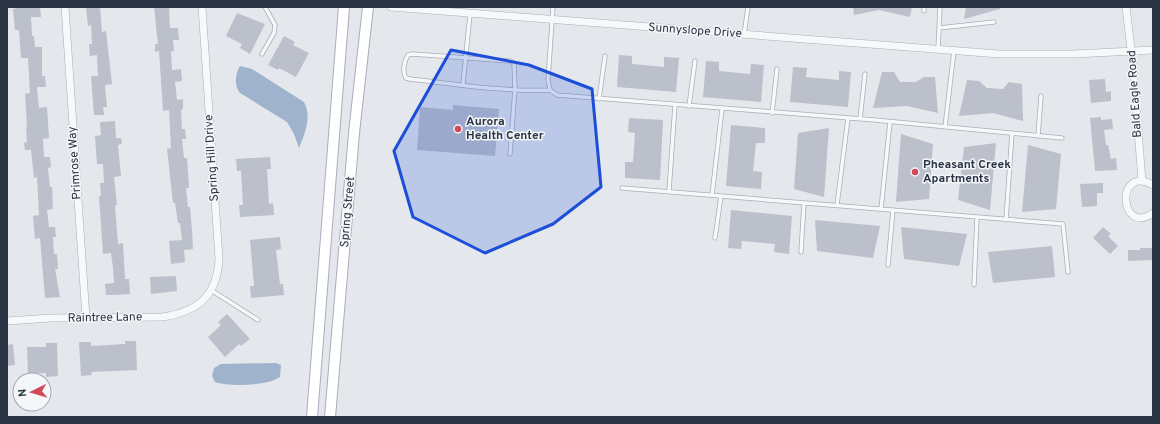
<svg xmlns="http://www.w3.org/2000/svg" width="1160" height="424" viewBox="0 0 1160 424" font-family="Overpass,sans-serif">
<style>
.water{fill:#9fb4cc}
.building{fill:#bbc0ca}
.lines{fill:none;stroke-linecap:round;stroke-linejoin:round}
.service-casing{stroke:#a9aeb7;stroke-width:5}
.minor-casing{stroke:#a9aeb7;stroke-width:8}
.secondary-casing{stroke:#a9aeb7;stroke-width:12}
.service{stroke:#f7f8fa;stroke-width:3.5}
.minor{stroke:#f7f8fa;stroke-width:7}
.secondary{stroke:#fff;stroke-width:10}
.marked{fill:#1d4ed8;fill-opacity:0.2;stroke:#1d4ed8;stroke-width:3;stroke-linejoin:round}
.poi-dot{fill:#d1495b;stroke:#f4f6f9;stroke-width:1.5}
.labels{text-anchor:middle;dominant-baseline:central;stroke-width:3;stroke-linejoin:round;paint-order:stroke}
.street-label{font-size:12px;fill:#2b3445;stroke:#f4f6f9}
.poi-label{font-size:12px;font-weight:bold;fill:#2b3445;stroke:#f4f6f9;text-anchor:start}
</style>
<rect width="100%" height="100%" fill="#e4e7ec"/>
<path class="water" d="M240,66L252,69L304,102C312,117 305,133 299,148L294,134L287,122L240,93C234,85 235,74 240,66Z
M276,363L281,365L280,377C268,386 229,387 215,382L212,376L214,368L221,364Z"/>
<path class="building" d="M22,7H40L41,17H31L32,36H34L35,47H42V76H45L46,87H37L39,108L47,107L49,138L43,139L44,157H50L51,167L48,168L50,187H52L53,209L47,210L49,227H55L56,237H53L54,254H57L58,269H55L60,297L45,298L40,238L35,239L33,216L39,215L37,177L34,178L31,150H25L24,143L27,142L26,127H27L25,94L30,93L28,58H21L19,30H15L13,9Z
M86,7H100L102,32L106,31L112,84L105,85L107,107H103L104,115H94L91,76H98L97,55L90,56L89,44H92L91,25L88,26Z
M154,7H169L170,28H178L179,40H173L174,51H171L172,70L181,69L182,81L175,82L177,100L183,99V109L181,110L182,129H185L186,139H182L184,158H187L189,188H186L188,207H190L192,230L193,249L184,250L185,262L171,264L169,241L182,240L180,223H178L175,203H173L167,149L171,148L169,110L163,111L159,51L155,52V44H158Z
M853,7H912L910,17L879,10L854,15Z
M966,7H1000V9L964,19Z
M237,13L265,24L250,54L240,48L242,44L226,36Z
M284,36L295,42L293,45L309,53L296,77L279,68L278,70L268,65Z
M619,55L632,56V64L664,67V57L679,58L676,92L617,87Z
M706,61L719,62V71L750,74L751,64L764,65L761,102L703,97Z
M793,67L807,68L806,77L839,80V71L851,72L848,107L790,102Z
M882,72H894L900,82H916L924,77H935L938,113L907,106L873,108Z
M1105,79L1106,92L1111,91V101L1091,103L1089,80Z
M967,80L979,81L987,88L1003,89L1009,82L1022,84L1023,121L993,113L959,116Z
M453,105L499,109L495,156L417,150L420,107L453,110Z
M1101,117V120L1112,119L1113,129L1104,130L1106,145H1108L1111,159L1116,158L1117,170L1095,171L1090,118Z
M629,118L663,120L660,180L625,178V162H633L635,133L628,132Z
M115,121L116,138H121L122,144L118,145L121,176L114,177L117,205H115L118,244L123,243L125,279H129L130,294L111,295H106L105,284L114,283L113,268L111,253L103,254L99,196H101L100,183H104L103,164H97L95,136L101,135L100,122Z
M731,125L765,128V143H756L753,171L762,172L761,189L726,186Z
M829,128L824,197L794,189L798,133Z
M901,134L933,144L929,199L896,202Z
M996,143L990,210L958,200L964,147Z
M1028,145L1061,154L1056,209L1022,212Z
M270,157L271,169H267L269,204L273,203L274,215L240,217L239,205H243L241,171H237L236,159Z
M1103,183V193H1097V206L1082,207L1080,184Z
M731,210L792,216L789,254L774,252L775,244L742,241L741,249L728,248Z
M815,220L880,226L873,258L817,251Z
M901,227L967,234L959,266L904,259Z
M1103,227L1111,234L1108,236L1118,246L1110,254L1093,238Z
M280,237L281,249L276,250L280,284H283L284,295L251,298L250,286H254L250,240Z
M1052,246L1055,277L993,283L988,252Z
M1140,248H1153V260L1128,261V250H1140Z
M176,276L177,291L151,294L150,277Z
M227,314L250,339L241,346L239,344L225,357L208,337L221,325L218,322Z
M125,341H136L137,370L91,372L92,375L81,376L79,342H91V346L125,344Z
M46,343H57L58,376L46,377V373L28,374L27,347H46Z
M13,344L15,365L7,366V345Z"/>
<g class="lines">
<g class="service-casing">
<path id="service" d="M553,7L548,80L550,90L557,95L875,120L1062,138
M924,11V7
M939,28L994,22
M744,35L748,7
M938,49L940,7
M262,54L274,33L275,25L265,7
M463,84L470,14
M599,99L605,56
M689,106L695,61
M772,113L777,69
M860,119L865,74
M945,127L954,51
M1038,136L1041,96
M510,154L515,89L514,63L510,61L412,54L408,55C404,61 402,72 406,78L410,79C456,84 503,92 550,90
M622,188L1063,224L1068,272
M669,191L675,105
M712,195L722,109
M837,205L848,118
M881,209L890,122
M1006,220L1012,133
M715,238L721,196
M801,252L804,203
M888,265L893,210
M974,285L977,217
M211,290L258,320"/>
</g>
<g class="minor-casing">
<path id="minor" d="M65,7L86,318
M391,7L999,54H1074L1153,50
M1126,7L1133,66L1142,181
M1153,185C1114,164 1120,237 1153,213
M7,321L51,318L162,317C197,312 217,297 219,259L202,7"/>
</g>
<g class="secondary-casing">
<path id="secondary" d="M312,417L344,7
M330,417L354,133L368,7"/>
</g>
<use href="#service" class="service"/>
<use href="#minor" class="minor"/>
<use href="#secondary" class="secondary"/>
</g>
<path class="marked" d="M451,50L529,65L592,89L601,187L553,224L485,253L413,217L394,151Z"/>
<g class="poi-dot">
<circle cx="458" cy="129" r="4"/>
<circle cx="915" cy="172" r="4"/>
</g>
<g class="labels">
<g class="street-label">
<text transform="translate(695 31) rotate(4)">Sunnyslope Drive</text>
<text transform="translate(1135 94) rotate(-94)">Bald Eagle Road</text>
<text transform="translate(212 158) rotate(-94)">Spring Hill Drive</text>
<text transform="translate(75 163) rotate(-94)">Primrose Way</text>
<text transform="translate(348 212) rotate(-85)">Spring Street</text>
<text transform="translate(105 318) rotate(-1)">Raintree Lane</text>
</g>
<g class="poi-label">
<text x="466" y="122">Aurora<tspan x="466" dy="14">Health Center</tspan></text>
<text x="923" y="165">Pheasant Creek<tspan x="923" dy="14">Apartments</tspan></text>
</g>
</g>
<rect width="1160" height="424" fill="none" stroke="#2b3445" stroke-width="16"/>
<g transform="translate(32 392) rotate(265)"><circle r="19" fill="#f4f6f9" stroke="#a4a8b1"/>
<path d="M0-3L7 15L0 10L-7 15Z" fill="#d1495b"/>
<text y="-6" font-size="11" font-weight="bold" text-anchor="middle" fill="#2b3445">N</text>
</g>
</svg>
